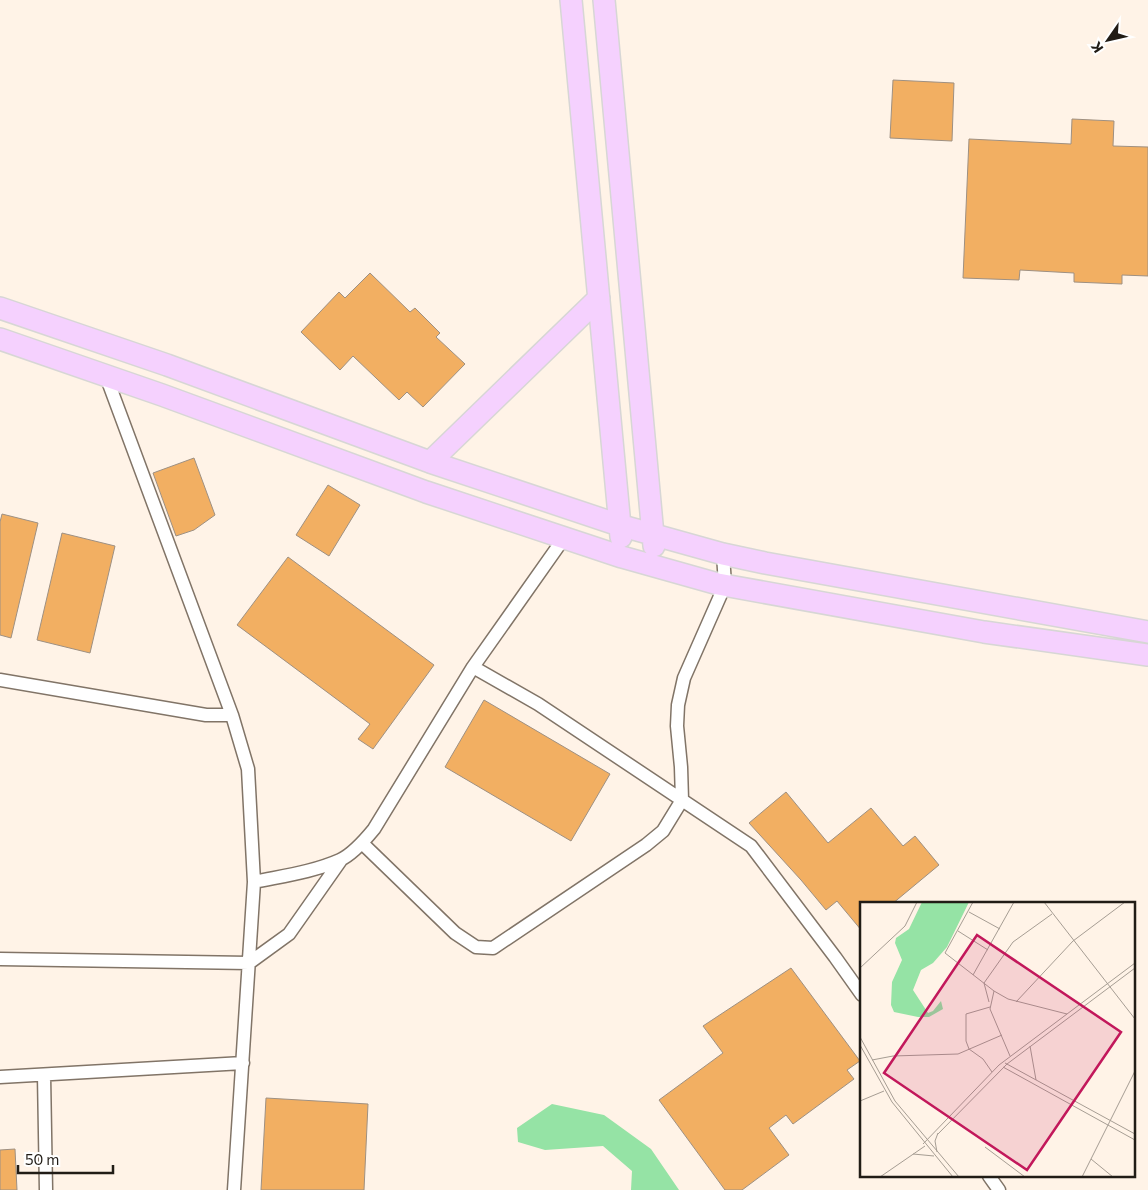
<svg xmlns="http://www.w3.org/2000/svg" width="1148" height="1190" viewBox="0 0 1148 1190" font-family="Commissioner,sans-serif">
<style>
.green{fill:#95e3a5}
.building{fill:#f2af62;stroke:#9e9082}
.lines{fill:none;stroke-linecap:round;stroke-linejoin:round}
.street-casing{stroke:#817467;stroke-width:15}
.primary-casing{stroke:#d7d6d5;stroke-width:24}
.street{stroke:#fff;stroke-width:12}
.primary{stroke:#f5d1fe;stroke-width:21}
.inset-road{fill:none;stroke:#a69d93;stroke-width:1}
.view{fill:#c2185b;fill-opacity:0.15;stroke:#c2185b;stroke-width:2.5}
.inset-edge{fill:none;stroke:#211c16;stroke-width:2.5}
</style>
<rect width="100%" height="100%" fill="#fff3e7"/>
<path class="green" d="M552,1104L604,1115L651,1149L679,1190H631L632,1171L603,1146L545,1150L518,1142L517,1128Z"/>
<path class="building" d="M893,80L954,83L952,141L890,138Z
M1072,119L1114,121L1113,146L1148,147V276L1122,275V284L1074,282V273L1020,270L1019,280L963,278L969,139L1071,144Z
M370,273L410,312L415,308L440,333L436,337L465,364L423,407L407,392L399,400L353,356L340,370L301,332L339,292L345,298Z
M194,458L215,515L194,530L176,536L153,473Z
M328,485L360,505L329,556L296,535Z
M2,514L38,523L11,638L0,635V522Z
M62,533L115,546L90,653L37,640Z
M288,557L434,665L373,749L358,739L370,724L237,625Z
M484,700L610,774L571,841L445,767Z
M786,792L828,843L871,808L903,846L915,836L939,865L892,904H862V931L837,901L826,910L801,880L749,823Z
M791,968L860,1061L847,1070L854,1079L793,1124L786,1115L769,1128L789,1155L742,1190H725L659,1100L723,1053L703,1026Z
M266,1098L368,1104L364,1190H261Z
M15,1149L17,1190H0V1150Z"/>
<g class="lines">
<g class="street-casing">
<path id="street" d="M106,376L232,715L248,769L254,882C282,876 313,872 340,860C353,854 365,840 374,829L473,667L564,538
M473,667L538,704L751,846L835,957L862,995
M0,680L206,715H232
M362,843L455,933L476,947L493,948L646,845L663,831L682,800L681,767L677,726L678,705L684,678L725,585L723,554
M0,959L249,963L289,934L341,860
M44,1075L46,1190
M0,1077L243,1063
M989,1176L999,1190
M234,1190L254,882"/>
</g>
<g class="primary-casing">
<path id="primary" d="M571,0L621,537
M604,0L654,546
M0,308L167,365L430,462L619,525L723,554L765,563L1148,632
M0,339L162,395L426,492L622,557L718,584L984,632L1148,655
M430,462L599,298"/>
</g>
<use href="#street" class="street"/>
<use href="#primary" class="primary"/>
</g>
<g transform="translate(860 902)">
<rect width="275" height="275" fill="#fff3e7"/>
<path d="M62,0H109L87,45L73,61L61,68L53,88L68,111L73,109L81,99L83,107L69,115H58L34,110L31,103L32,80L42,58L35,41L36,36L49,27Z" fill="#95e3a5"/>
<path class="inset-road" d="M113,0L85,51L134,89M184,0L275,117M109,10L140,27M98,29L128,48M0,66L45,24L57,0M113,73L154,0M129,100L124,81L153,40L192,12M156,100L213,39L265,0M130,105L106,112V139L109,147L123,157L132,170M0,135L35,199L99,275M0,143L32,200L93,275M170,144L176,178M150,154L130,107L134,89L148,97L207,112M12,158L33,154L98,152L142,133M145,161L275,232M143,165L275,238M0,199L24,189M77,233L147,162L275,66M63,242L139,163L275,61M125,245L165,275M77,250L75,239L78,231M53,252L74,254M231,257L253,275M20,275L65,244M222,275L275,169"/>
<path class="view" d="M117,33L261,130L167,268L24,171Z"/>
<rect width="275" height="275" class="inset-edge"/>
</g>
<g transform="translate(1108 40) rotate(236)" stroke="#ffffff" stroke-width="4" paint-order="stroke">
<path d="M0-4L9 19L0 12L-9 19Z" fill="#211c16"/>
<text y="-8" font-size="14" font-weight="bold" text-anchor="middle" fill="#211c16">K</text>
</g>
<path d="M18 1165v8h95v-8" fill="none" stroke="#211c16" stroke-width="2.5"/>
<text x="25" y="1165" font-size="15" fill="#211c16" stroke="#ffffff" stroke-width="4" paint-order="stroke">50 m</text>
</svg>
